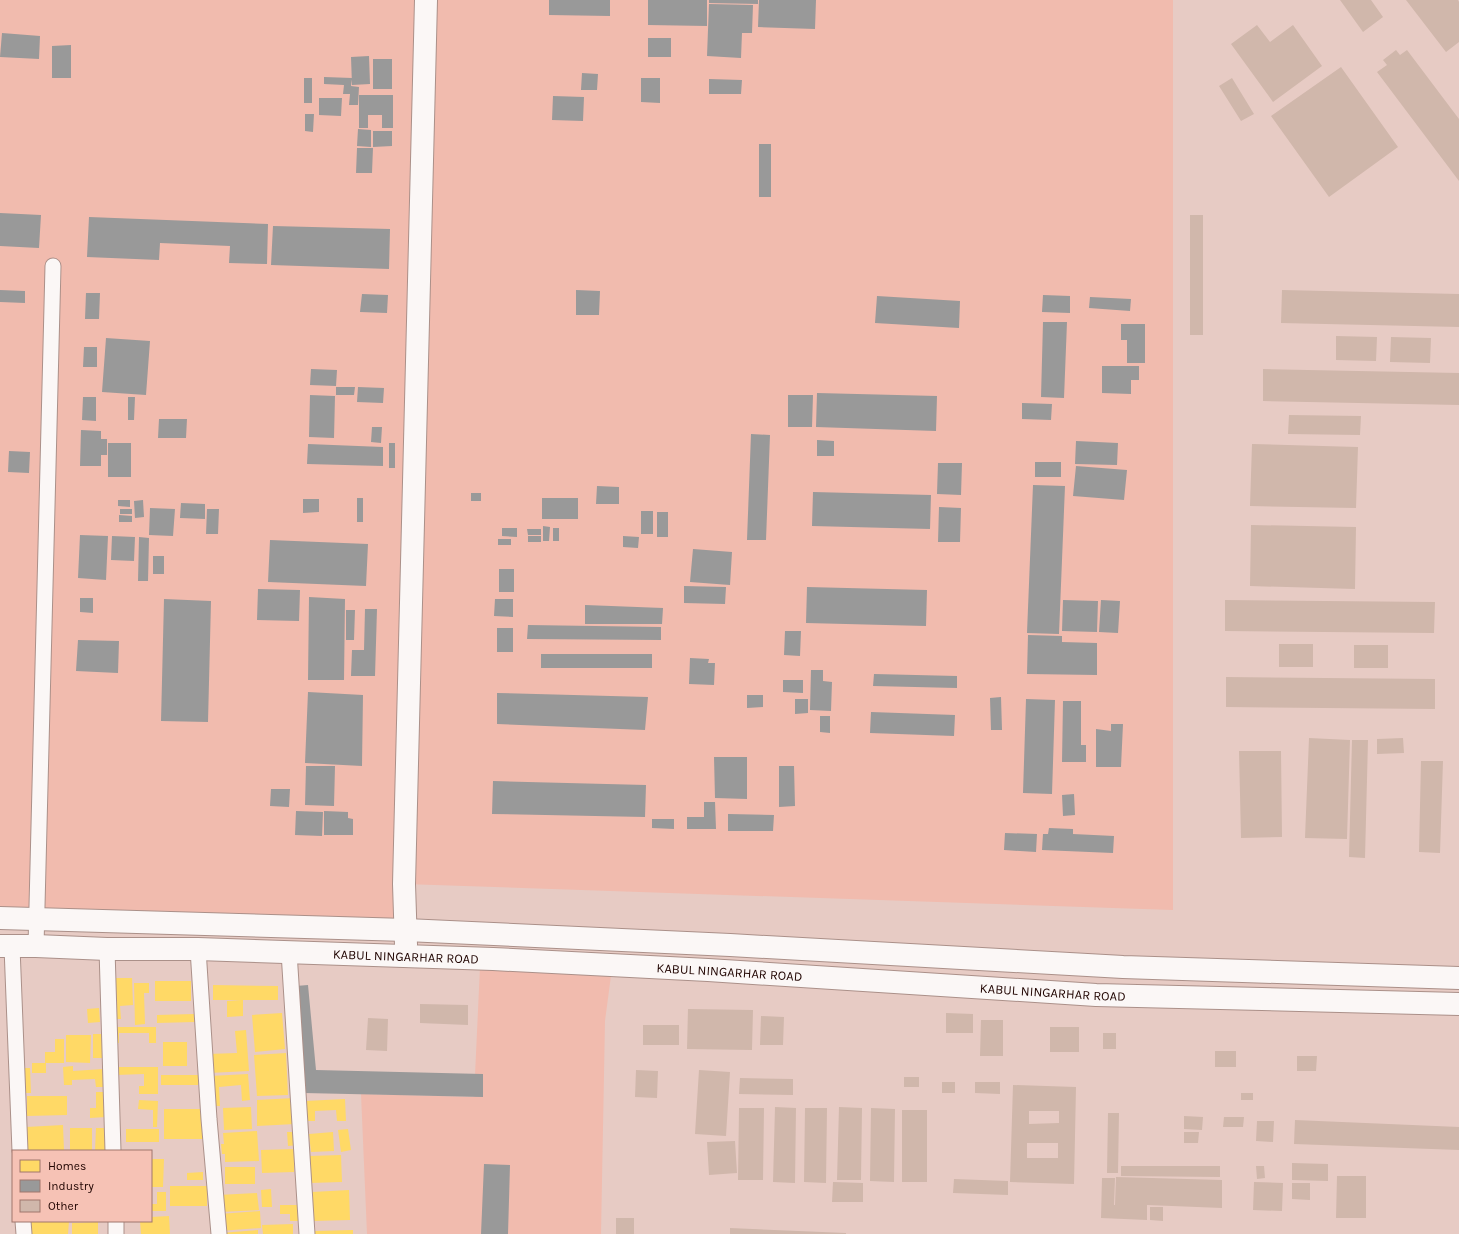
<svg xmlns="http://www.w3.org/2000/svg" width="1459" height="1234" viewBox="0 0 1459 1234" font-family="Karla,sans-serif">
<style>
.built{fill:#f1bbae}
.homes{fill:#ffd966}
.industry{fill:#999}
.building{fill:#d0b7ab;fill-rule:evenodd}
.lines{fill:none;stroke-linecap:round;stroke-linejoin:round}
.street-casing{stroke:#ab9089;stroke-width:17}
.highway-casing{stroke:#ab9089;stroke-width:24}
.street{stroke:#fbf7f6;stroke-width:15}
.highway{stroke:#fbf7f6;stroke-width:22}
.labels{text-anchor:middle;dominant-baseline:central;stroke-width:4;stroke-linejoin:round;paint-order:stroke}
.street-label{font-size:13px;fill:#200401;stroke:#f6c2b5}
</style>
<rect width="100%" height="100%" fill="#e7cbc4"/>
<path class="built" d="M0,0H1173V910L404,884L406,930L0,918Z
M480,967L612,968L605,1021L601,1234H367L361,1094L474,1097Z"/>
<path class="homes" d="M111,978H132L133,1005L120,1006L121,1019H112Z
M155,981H191V1001H155Z
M134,983H149V993H144L145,1024L135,1025Z
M213,985L278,986V1000H243V1016L227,1017V1001L241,1000H213Z
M99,1008L100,1022L88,1023L87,1009Z
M282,1013L285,1049L255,1052L252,1015Z
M194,1014L195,1022L157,1023V1015Z
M113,1027H156V1043H149V1033H119V1043H113Z
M246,1030L249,1071L209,1073L208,1054L237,1053L235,1031Z
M93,1034H103V1058H93Z
M66,1035H91L90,1063L66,1062Z
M55,1039H64V1063H46V1073H32V1063H45V1052H55Z
M163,1042H187V1066H163Z
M286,1053L288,1095L257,1096L254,1055Z
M73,1066V1071L103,1069L104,1087H96L95,1079L72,1080V1085H64L63,1067Z
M116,1067H158V1094H139V1086H144V1074L116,1075Z
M22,1068H30L31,1093H23Z
M248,1074L250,1100L242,1101L241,1085L219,1087L220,1106H212L210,1076Z
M161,1075H198V1085H161Z
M96,1092H106V1117L90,1118V1108H96Z
M27,1096H67V1115L27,1116Z
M294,1098L295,1124L257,1126V1100Z
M345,1099L346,1121H337L336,1110L315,1111V1121H306L305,1101Z
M139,1100L158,1101L157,1127H153V1110L138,1109Z
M251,1107L252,1129L224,1130L223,1108Z
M164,1109H203V1139H164Z
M63,1125L64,1151H27L26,1127Z
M70,1128H92V1151H70Z
M96,1128H107V1151H95Z
M126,1129H159V1142H126Z
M348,1129L351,1150L341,1152L338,1130Z
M257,1131L259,1161L225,1162V1154H222L221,1144H224L223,1133Z
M287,1132H297L298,1145L288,1146Z
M333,1132L334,1151L311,1152L309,1134Z
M294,1149V1172L262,1173L261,1150Z
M341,1155L342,1182L310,1183L309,1156Z
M151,1159H164L163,1187H151Z
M225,1167H255V1184H225Z
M203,1172V1180H187V1173Z
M170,1186H207V1206H170Z
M271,1189L272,1207H262L261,1190Z
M349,1190L350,1220L313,1221L312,1192Z
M157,1192H166V1211H151V1204H157Z
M257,1193L259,1210L220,1212L218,1195Z
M280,1205H303V1221H290V1214H280Z
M260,1211L261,1228L220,1231L219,1214Z
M169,1216L170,1234H141L140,1221H151V1217Z
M29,1221H69L68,1234H29Z
M98,1222V1234H72V1223Z
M293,1224V1234H263L262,1225Z
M258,1230V1234H220V1233Z
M353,1230V1234H315V1231Z"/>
<path class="industry" d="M549,0H610V16L549,15Z
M648,0H707V26L648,25Z
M709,0H758V4L709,3Z
M759,0H816L815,29L758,27Z
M709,4L753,5L752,33H742L741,58L707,56Z
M2,33L40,36L39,59L0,57Z
M648,38H671V57H648Z
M71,45V78H52V46Z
M369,56L370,84L352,85L351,57Z
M373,59H392V89H373Z
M582,73L598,74L597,90H581Z
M324,77L352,78L351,86L359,87L358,105H349L350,94H343L344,85L324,84Z
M304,78H312V103H304Z
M641,78H660V103L641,102Z
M709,79L742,80L741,94H709Z
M359,95H393V128H382V115H368V128H359Z
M553,96L584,97L583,121L552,120Z
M319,98H342L341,116L319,115Z
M305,114H314L313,132L305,131Z
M358,129L371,130V147L357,146Z
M373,131H392V146L373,147Z
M759,144H771V197H759Z
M357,148H373L372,173H356Z
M0,213L41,215L39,248L0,246Z
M89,217L268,224L267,264L229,263L230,246L160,243L159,260L87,257Z
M273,226L390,229L389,269L271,265Z
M0,290L25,291V303L0,302Z
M576,290L600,291L599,315H576Z
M86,293H100L99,319H85Z
M362,294L388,295L387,313L360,312Z
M1043,295L1070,296V313L1042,312Z
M877,296L960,301L959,328L875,323Z
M1090,297L1131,299L1130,311L1089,308Z
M1043,322H1067L1064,398L1041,397Z
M1121,324H1145V363H1127V340H1121Z
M106,338L150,341L146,395L102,392Z
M84,347H97V367H83Z
M1102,366H1139V380H1131V394L1102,393Z
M311,369L337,370L336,386L310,385Z
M336,387H355L354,395H336Z
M358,387L384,388L383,403L357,402Z
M817,393L937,396L936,431L816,427Z
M310,395L335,396L334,438L309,437Z
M788,395H813L812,427H788Z
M83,397H96V421L82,420Z
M128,397H135L134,420H128Z
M1022,403L1052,404L1051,420L1022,419Z
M159,419H187L186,438H158Z
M372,427H382L381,443L371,442Z
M81,430L101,431V439H107V455H101V466H80Z
M751,434L770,435L766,540H747Z
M817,440L834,441V456H817Z
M1076,441L1118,443L1117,465L1075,464Z
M108,443H131V477H108Z
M389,443H395V468H389Z
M308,444L383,447V466L307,464Z
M9,451L30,452L29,473L8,472Z
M1035,462H1061V477H1035Z
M938,463H962L961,495L937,494Z
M1076,466L1127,470L1124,500L1073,496Z
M1033,485L1065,486L1059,634L1027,633Z
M597,486L619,487V504H596Z
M813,492L931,495L930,529L812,526Z
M471,493H481V501H471Z
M357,498H363V522H357Z
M542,498H578V519H542Z
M303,499H319V512L303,513Z
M118,500H130V507L118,506Z
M143,500L144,517L135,518L134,501Z
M181,503L205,504V519L180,518Z
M939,507L961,508L960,542H938Z
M150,508L175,509L173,536L149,535Z
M120,509H132V514H120Z
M207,509H219L218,534H206Z
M641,511H653V534H641Z
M657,512H668V537H657Z
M119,515L132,516V522H119Z
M543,526L550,527L549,541H543Z
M502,528H517V537L502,536Z
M553,528H559V541H553Z
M527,529H541V535H528Z
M80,535L108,536L106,580L78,578Z
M112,536L135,537L134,561L111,560Z
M528,536H541V542H528Z
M623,536L639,537L638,548L623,547Z
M139,537L149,538L148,581H138Z
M498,539H511V545H498Z
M270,540L368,544L366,586L268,582Z
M693,549L732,552L730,585L690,582Z
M153,556H164V574H153Z
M499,569H514V592H499Z
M684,586L726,587L725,604L684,603Z
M807,587L927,590L926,626L806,623Z
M258,589L300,590L299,621L257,620Z
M309,597L345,599L344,680H308Z
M80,598H93V613L80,612Z
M164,599L211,601L208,722L161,721Z
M495,599H513V617L494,616Z
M1063,600L1098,601L1097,632L1062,631Z
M1101,600L1120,601L1118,633L1099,632Z
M585,605L663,608L662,624H585Z
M365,609H377L375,676H351L352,650H364Z
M346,610H355L354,640H346Z
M528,625L661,627V640L527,639Z
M497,628H513V652H497Z
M785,631H801L800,656L784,655Z
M1028,635L1062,636V642L1097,643V675L1027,674Z
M78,640L119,641L118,673L76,671Z
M541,654H652V668H541Z
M690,658L709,659L708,663H715L714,685L689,684Z
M811,670H823V681L832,682L831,711L810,710Z
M874,674L957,676V688L873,686Z
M783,680H803V693L783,692Z
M308,692L363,695L362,766L305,763Z
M497,693L648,697L645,730L497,724Z
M747,695H763V707L747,708Z
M1001,697L1002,730H991L990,698Z
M795,699H808V713L795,714Z
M1026,699L1055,700L1052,794L1023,793Z
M1063,701H1081V745H1086V762H1062Z
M871,712L955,715L954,736L870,733Z
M820,716H830V733L820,732Z
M1111,724H1123L1121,767H1096V729L1111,731Z
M714,757H747V799L715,798Z
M306,766H335L334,806L305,805Z
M779,766H794L795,806L779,807Z
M493,781L646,785L645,817L492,814Z
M271,789H290L289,807L270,806Z
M1074,794L1075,815L1063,816L1062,795Z
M704,802H715L716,829H687V817H704Z
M296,811L323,812L322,836L295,835Z
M324,811L348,812V818L353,819V835H324Z
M728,814L774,815L773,831H728Z
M652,819H674V829L652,828Z
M1049,828L1073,829V834L1114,836L1113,853L1042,850L1043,834H1048Z
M1005,833L1037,834L1036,852L1004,850Z
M308,985L316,1070L483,1074V1097L304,1093L296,986Z
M484,1164L510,1165L508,1234H481Z"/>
<path class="building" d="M1340,0H1371L1383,17L1363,32Z
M1406,0H1458L1459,2V42L1446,52Z
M1257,25L1270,42L1293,25L1322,66L1273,102L1231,44Z
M1396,50L1400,55L1407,50L1459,119V181L1377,72L1387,65L1383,60Z
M1341,67L1398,147L1329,197L1271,116Z
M1232,78L1254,114L1241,121L1219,86Z
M1190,215H1203V335H1190Z
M1282,290L1459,294V327L1281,323Z
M1336,336L1377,337L1376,361L1336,360Z
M1391,337L1431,338L1430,363L1390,362Z
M1263,369L1459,373V405L1263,401Z
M1289,415L1361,416L1360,435L1288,434Z
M1252,444L1358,447L1356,508L1250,506Z
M1251,525L1356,527L1355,589L1250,586Z
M1225,600L1435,602L1434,633L1225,631Z
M1279,644H1313V667H1279Z
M1354,645H1388V668H1354Z
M1226,677L1435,679V709L1226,707Z
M1309,738L1350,740L1347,839L1305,838Z
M1403,738L1404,753L1377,754V739Z
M1352,740H1368L1365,858L1349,857Z
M1239,751H1281L1282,837L1241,838Z
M1421,761H1443L1440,853L1419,852Z
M420,1004L468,1005V1025L420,1023Z
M688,1009L753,1010L752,1050L687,1049Z
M946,1013L973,1014V1033H946Z
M761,1016L784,1017L783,1045H760Z
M368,1018L388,1019L387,1051L366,1050Z
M981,1020H1003V1056H980Z
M643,1025H679V1045H643Z
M1050,1027H1079V1052H1050Z
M1103,1033H1116V1049H1103Z
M1215,1051H1236V1067H1215Z
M1297,1056H1317L1316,1071H1297Z
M636,1070L658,1071L657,1098L635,1097Z
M699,1070L730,1072L726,1136L695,1134Z
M904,1077H919V1087H904Z
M740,1078L793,1079V1095L739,1094Z
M942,1082H955V1093H942Z
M975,1082H1000V1094L975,1093Z
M1013,1085L1076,1087L1074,1184L1010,1182ZM1029,1111H1059V1123L1029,1124ZM1027,1143H1058V1158H1027Z
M1241,1093H1253V1100H1241Z
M775,1107L796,1108L795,1183L773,1182Z
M839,1107L862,1108L861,1180H837Z
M739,1108H764L763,1180H738Z
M805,1108H827L826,1183L804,1182Z
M871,1108L895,1109L894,1182L870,1181Z
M902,1110H927V1182H902Z
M1108,1113H1119L1118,1173H1107Z
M1184,1116L1203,1117L1202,1130L1184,1129Z
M1224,1117H1244L1243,1127H1223Z
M1295,1120L1459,1127V1150L1294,1144Z
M1257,1121H1274L1273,1142L1256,1141Z
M1184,1132H1199L1198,1143H1184Z
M735,1141L737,1173L709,1175L707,1142Z
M1292,1163L1328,1164V1181L1292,1180Z
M1121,1166H1220V1177L1121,1176Z
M1256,1166H1264L1265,1178L1257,1179Z
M1337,1176H1366V1218H1336Z
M1116,1177L1222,1180V1208L1147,1205V1220L1101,1218L1102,1178H1115L1114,1205H1115Z
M954,1179L1008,1181V1195L953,1193Z
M833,1182L863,1183V1202H832Z
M1254,1182L1283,1183L1282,1211L1253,1210Z
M1292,1183H1310V1200L1292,1199Z
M1150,1207H1163V1221L1150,1220Z
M616,1218H634V1234H616Z
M730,1228L846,1233V1234H730Z"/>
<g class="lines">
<g class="street-casing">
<path id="street" d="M36,946L53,266
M12,947L20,1151
M107,949L113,1151
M198,949L209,1119L219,1234
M289,952L307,1234
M23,1221L24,1234
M116,1221V1234"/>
</g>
<g class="highway-casing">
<g id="highway">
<path d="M0,918L406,930L730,945L1123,967L1459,978"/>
<path d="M406,945L404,884L426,0"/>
<path id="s1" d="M0,946H36L107,949H198L493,959L708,970L1096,995L1459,1004"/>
</g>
</g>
<use href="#street" class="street"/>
<use href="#highway" class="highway"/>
</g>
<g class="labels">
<g class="street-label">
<text stroke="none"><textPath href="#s1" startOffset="406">KABUL NINGARHAR ROAD</textPath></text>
<text stroke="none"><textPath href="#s1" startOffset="730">KABUL NINGARHAR ROAD</textPath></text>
<text stroke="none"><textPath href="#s1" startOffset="1054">KABUL NINGARHAR ROAD</textPath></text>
</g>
</g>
<rect x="12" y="1150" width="140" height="72" fill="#f6c2b5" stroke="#a0766d"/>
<rect x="20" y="1160" width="20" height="12" fill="#ffd966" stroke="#a0766d"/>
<text x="48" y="1170" font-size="12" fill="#200401">Homes</text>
<rect x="20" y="1180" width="20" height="12" fill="#999999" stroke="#a0766d"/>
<text x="48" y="1190" font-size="12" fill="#200401">Industry</text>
<rect x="20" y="1200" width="20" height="12" fill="#d0b7ab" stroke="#a0766d"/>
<text x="48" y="1210" font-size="12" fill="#200401">Other</text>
</svg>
